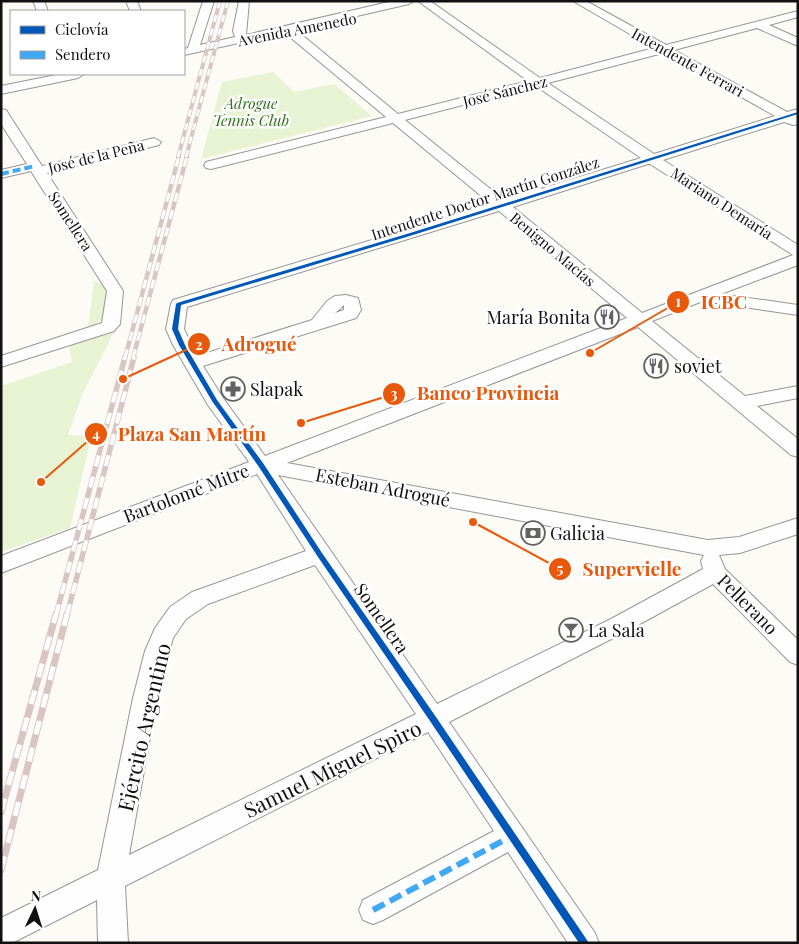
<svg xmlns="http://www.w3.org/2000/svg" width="799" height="944" font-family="'Playfair Display',serif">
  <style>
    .green { fill: #e7f3d3 }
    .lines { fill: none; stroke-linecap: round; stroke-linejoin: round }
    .minor-casing { stroke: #969693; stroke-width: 2 }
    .minor { fill: #fffefe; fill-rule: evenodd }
    .rail-far3-casing { stroke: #dac5c5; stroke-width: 4 }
    .rail-far2-casing { stroke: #dac5c5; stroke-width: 4.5 }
    .rail-far1-casing { stroke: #dac5c5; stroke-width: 5.5 }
    .rail-casing { stroke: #dac5c5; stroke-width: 7 }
    .rail-far3 { stroke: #fff; stroke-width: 2.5; stroke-dasharray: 7; stroke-linecap: butt }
    .rail-far2 { stroke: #fff; stroke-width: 3; stroke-dasharray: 9; stroke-linecap: butt }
    .rail-far1 { stroke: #fff; stroke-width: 4; stroke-dasharray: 11; stroke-linecap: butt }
    .rail { stroke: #fff; stroke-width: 5; stroke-dasharray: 14; stroke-linecap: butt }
    .quiet-far1 { stroke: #3fa9f5; stroke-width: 4; stroke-dasharray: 8 4; stroke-linecap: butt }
    .quiet { stroke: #3fa9f5; stroke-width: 6; stroke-dasharray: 13 6; stroke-linecap: butt }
    .cycleway-casing { stroke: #fff; stroke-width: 3 }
    .cycleway { fill: #0057b8; fill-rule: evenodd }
    .labels { text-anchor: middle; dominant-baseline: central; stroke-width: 5; stroke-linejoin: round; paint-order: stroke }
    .far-street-label { font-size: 15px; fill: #101010; stroke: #fff }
    .far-park-label { font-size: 15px; font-style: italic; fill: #2d6e1a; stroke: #fff }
    .poi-label { font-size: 18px; fill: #101010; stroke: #fff; text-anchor: start }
    .street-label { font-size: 18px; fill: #101010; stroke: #fff }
    .near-street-label { font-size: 21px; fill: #101010; stroke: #fff }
    .leader { fill: none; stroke: #e8590c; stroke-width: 2 }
    .callout-dot { fill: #e8590c; stroke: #fff; stroke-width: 2 }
    .mark-label { font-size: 15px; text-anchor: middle; font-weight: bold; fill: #fff }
    .callout-label { font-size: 19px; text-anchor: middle; font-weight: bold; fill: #e8590c; stroke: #fff; stroke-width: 5; stroke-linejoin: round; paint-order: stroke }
  </style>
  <rect width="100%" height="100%" fill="#fcfbf5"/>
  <!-- green -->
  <g class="green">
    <polygon points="273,72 294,92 334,84 372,116 201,159 222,82"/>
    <polygon points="94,281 106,286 109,295 104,319 88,328"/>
    <polygon points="115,330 82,395 68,435 91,437 70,528 1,552 1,386 72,362 69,345"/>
  </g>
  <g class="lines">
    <!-- minor casing -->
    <g class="minor-casing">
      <g id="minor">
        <polygon points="33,1 44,1 48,11 37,11"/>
        <polygon points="126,1 137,1 141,11 130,11"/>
        <path d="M203 1H214L200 45 235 37 233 31 239 1H249L246 35 393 1H414L409 4 296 30 398 114 528 81 418 1H430L540 78 654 48 573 1H586L666 45 798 11V17L769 25 798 38V46L757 28 674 50 787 112 798 109V124L793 125 784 122 663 160 798 245V265L721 294 798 305V315L703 301 652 321 745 396 798 386V398L757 406 798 439V457L791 455 638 327 287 463 708 540 739 537 798 518V534L740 553 719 555 725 569 798 640V665L790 662 713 584 627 631 449 722 595 933 599 943H568L508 852 383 920 373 924 363 920 359 910 363 900 494 831 428 732 125 886 128 943H98L97 900 12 943H1V918L98 870 133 698 145 651 155 628 170 607 192 592 306 551 257 474 1 573V556L249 462 208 405 173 345 166 329 171 304 173 300 491 204 393 123 211 169 206 168 204 165 206 162 386 117 285 33 184 55V49L188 48ZM663 53 775 116 654 154 548 83ZM536 86 641 158 504 200 405 120ZM648 164H650L793 255 642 313 513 207ZM499 211 627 318 265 456 223 398 203 366 356 318 361 310 358 298 346 295 335 296 327 301 312 320 197 356 184 329 187 307ZM344 305V310L335 313ZM278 475 704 555 701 561 703 569 611 619 437 704ZM315 565 416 714 129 855 157 698 173 638 186 619 208 604Z"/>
        <polygon points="61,74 84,74 78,78 1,94 1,86"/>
        <polygon points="1,109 6,110 42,166 154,138 161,142 159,145 47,173 123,291 120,324 114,331 1,367 1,356 102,323 107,291 31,171 1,178 1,170 27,164 1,124"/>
      </g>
    </g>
    <!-- minor -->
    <use href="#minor" class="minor"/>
    <!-- rail-far3 casing -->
    <g class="rail-far3-casing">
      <g id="rail-far3">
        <polyline points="178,157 220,1"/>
        <polyline points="186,157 228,1"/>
      </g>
    </g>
    <!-- rail-far2 casing -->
    <g class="rail-far2-casing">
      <g id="rail-far2">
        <polyline points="125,358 179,156"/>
        <polyline points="133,358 187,156"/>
      </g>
    </g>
    <!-- rail-far1 casing -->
    <g class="rail-far1-casing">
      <g id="rail-far1">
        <polyline points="56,615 125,357"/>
        <polyline points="67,615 134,357"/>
      </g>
    </g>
    <!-- rail casing -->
    <g class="rail-casing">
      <g id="rail">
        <polyline points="1,812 56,614"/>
        <polyline points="1,870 67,614"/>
      </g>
    </g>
    <!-- rail-far3 -->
    <use href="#rail-far3" class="rail-far3"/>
    <!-- rail-far2 -->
    <use href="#rail-far2" class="rail-far2"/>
    <!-- rail-far1 -->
    <use href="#rail-far1" class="rail-far1"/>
    <!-- rail -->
    <use href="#rail" class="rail"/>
    <!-- quiet-far1 -->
    <polyline class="quiet-far1" points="1,174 35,166"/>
    <!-- quiet -->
    <polyline class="quiet" points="373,910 512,836"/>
    <!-- cycleway casing -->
    <g class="cycleway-casing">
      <polygon id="cycleway" points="798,112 798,114 413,235 181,305 178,329 185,345 217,400 263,463 322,553 436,717 589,943 579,943 430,721 318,557 259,467 212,401 179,345 172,329 176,304 177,303 410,233"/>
    </g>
    <!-- cycleway -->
    <use href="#cycleway" class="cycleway"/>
  </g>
  <!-- icons -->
  <defs>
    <g id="restaurant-ring" transform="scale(1.25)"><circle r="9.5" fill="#fff" stroke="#636260" stroke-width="1.5"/><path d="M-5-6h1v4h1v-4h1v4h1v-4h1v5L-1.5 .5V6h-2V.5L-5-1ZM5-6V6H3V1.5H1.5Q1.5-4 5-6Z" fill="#636260"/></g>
    <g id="pharmacy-ring" transform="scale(1.25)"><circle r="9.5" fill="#fff" stroke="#636260" stroke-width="1.5"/><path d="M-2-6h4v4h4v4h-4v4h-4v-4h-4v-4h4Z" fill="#636260"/></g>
    <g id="bank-ring" transform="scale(1.25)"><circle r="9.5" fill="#fff" stroke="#636260" stroke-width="1.5"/><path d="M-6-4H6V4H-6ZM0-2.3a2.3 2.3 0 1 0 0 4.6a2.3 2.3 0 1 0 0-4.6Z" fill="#636260"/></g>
    <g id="bar-ring" transform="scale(1.25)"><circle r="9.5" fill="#fff" stroke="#636260" stroke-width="1.5"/><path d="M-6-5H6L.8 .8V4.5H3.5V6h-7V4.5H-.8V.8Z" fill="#636260"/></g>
  </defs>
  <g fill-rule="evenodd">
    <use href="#restaurant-ring" x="607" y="317"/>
    <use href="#restaurant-ring" x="656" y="366"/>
    <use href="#pharmacy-ring" x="233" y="389"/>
    <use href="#bank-ring" x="533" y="533"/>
    <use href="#bar-ring" x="571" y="630"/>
  </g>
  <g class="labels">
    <!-- far-street labels -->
    <g class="far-street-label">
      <text transform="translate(297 29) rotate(-11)">Avenida Amenedo</text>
      <text transform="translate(688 62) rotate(29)">Intendente Ferrari</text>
      <text transform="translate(505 91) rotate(-14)">José Sánchez</text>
      <text transform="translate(96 156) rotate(-14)">José de la Peña</text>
      <text transform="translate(485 198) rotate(-18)">Intendente Doctor Martín González</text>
      <text transform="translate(722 203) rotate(33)">Mariano Demaría</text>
      <text transform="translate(71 221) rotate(57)">Somellera</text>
      <text transform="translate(553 249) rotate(40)">Benigno Macías</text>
    </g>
    <!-- far-park labels -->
    <g class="far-park-label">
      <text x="251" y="103">Adrogue<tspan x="251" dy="17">Tennis Club</tspan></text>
    </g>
    <!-- poi labels -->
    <g class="poi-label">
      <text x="590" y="317" text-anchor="end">María Bonita</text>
      <text x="674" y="366">soviet</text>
      <text x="250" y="389">Slapak</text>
      <text x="550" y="533">Galicia</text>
      <text x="588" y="630">La Sala</text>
    </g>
    <!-- street labels -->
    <g class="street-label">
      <text transform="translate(383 487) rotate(11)">Esteban Adrogué</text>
      <text transform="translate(186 493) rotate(-21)">Bartolomé Mitre</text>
      <text transform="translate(748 604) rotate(45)">Pellerano</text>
      <text transform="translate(382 618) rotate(55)">Somellera</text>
    </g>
    <!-- near-street labels -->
    <g class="near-street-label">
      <text transform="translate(143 727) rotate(-77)">Ejército Argentino</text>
      <text transform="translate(332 768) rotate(-26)">Samuel Miguel Spiro</text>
    </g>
  </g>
  <!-- callouts -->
  <path class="leader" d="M590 353L678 302M123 379L199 344M301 423L394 394M41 482L96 434M473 522L560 569"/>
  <g class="callout-dot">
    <circle cx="590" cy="353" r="5"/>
    <circle cx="123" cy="379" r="5"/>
    <circle cx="301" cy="423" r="5"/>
    <circle cx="41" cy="482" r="5"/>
    <circle cx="473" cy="522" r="5"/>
    <circle cx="678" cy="302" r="12"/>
    <circle cx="199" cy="344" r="12"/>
    <circle cx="394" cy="394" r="12"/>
    <circle cx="96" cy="434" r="12"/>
    <circle cx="560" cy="569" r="12"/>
  </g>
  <g class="mark-label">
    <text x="678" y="307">1</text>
    <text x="199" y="350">2</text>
    <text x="394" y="399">3</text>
    <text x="96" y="439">4</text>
    <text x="560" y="574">5</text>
  </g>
  <g class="callout-label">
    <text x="724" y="309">ICBC</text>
    <text x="259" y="351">Adrogué</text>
    <text x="488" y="400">Banco Provincia</text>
    <text x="192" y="441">Plaza San Martín</text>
    <text x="632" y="576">Supervielle</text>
  </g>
  <!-- border -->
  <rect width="799" height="944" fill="none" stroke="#101010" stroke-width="5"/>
  <!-- legend -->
  <rect x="10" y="10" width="175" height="65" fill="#ffffff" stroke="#9f9f9f"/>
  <rect x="20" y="26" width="25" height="8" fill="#0057b8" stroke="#9f9f9f"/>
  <text x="55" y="35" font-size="15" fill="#101010">Ciclovía</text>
  <rect x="20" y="51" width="25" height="8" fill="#3fa9f5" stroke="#9f9f9f"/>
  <text x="55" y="60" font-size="15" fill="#101010">Sendero</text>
  <!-- north arrow -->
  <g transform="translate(35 909) rotate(4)" stroke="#ffffff" stroke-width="4" paint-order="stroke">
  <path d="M0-4L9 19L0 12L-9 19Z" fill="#101010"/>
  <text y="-8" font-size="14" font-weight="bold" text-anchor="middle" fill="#101010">N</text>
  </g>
</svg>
